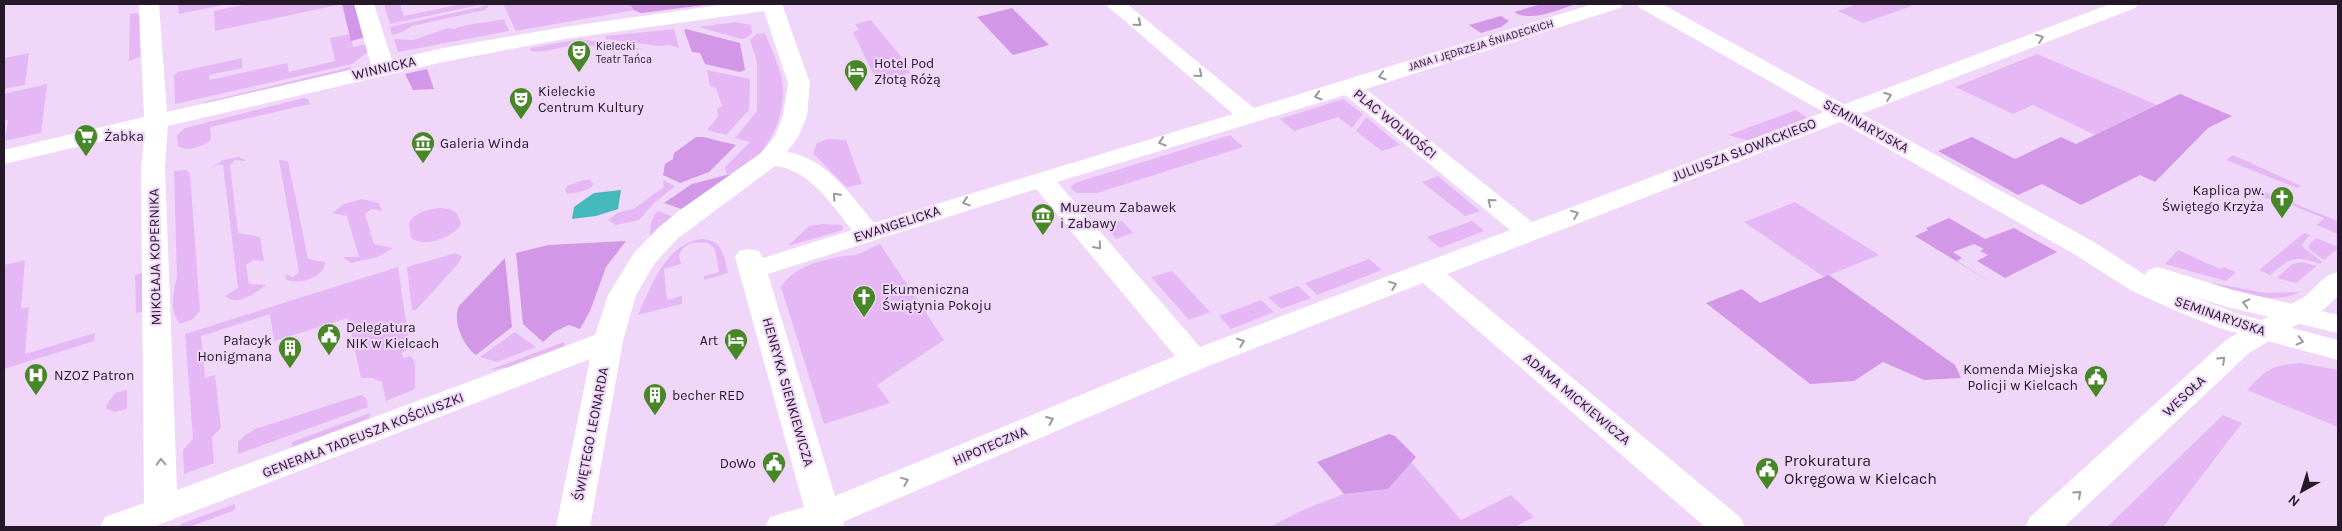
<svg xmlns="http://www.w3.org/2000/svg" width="2342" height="531" font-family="Karla,sans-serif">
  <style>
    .green { fill: #e5b8f5 }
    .forest { fill: #d397e8 }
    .water { fill: #43b9bb }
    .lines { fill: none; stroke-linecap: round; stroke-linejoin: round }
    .street { fill: #fff; fill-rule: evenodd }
    .secondary { fill: #fff; fill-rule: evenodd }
    .oneway { stroke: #9d989f }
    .labels { text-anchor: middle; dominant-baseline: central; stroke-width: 4; stroke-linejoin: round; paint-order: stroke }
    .far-street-label { font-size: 11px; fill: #251929; stroke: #f0d6f9 }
    .far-poi-label { font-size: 11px; fill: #251929; stroke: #f0d6f9; text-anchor: start }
    .poi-label { font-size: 14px; fill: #251929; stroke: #f0d6f9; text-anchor: start }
    .street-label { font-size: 14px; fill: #251929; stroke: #f0d6f9 }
    .near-poi-label { font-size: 16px; fill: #251929; stroke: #f0d6f9; text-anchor: start }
  </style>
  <rect width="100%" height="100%" fill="#f0d6f9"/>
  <!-- green -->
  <g class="green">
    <polygon points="178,4 228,4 179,14"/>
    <polygon points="248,4 342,4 215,31 214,11"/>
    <polygon points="384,4 400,4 404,16 462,4 479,5 390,24"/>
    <polygon points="503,4 712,4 641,13 634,10 516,31"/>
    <polygon points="1852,4 1908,4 1912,6 1863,23 1838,11 1854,5"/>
    <polygon points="489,5 485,10 412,26 402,32 392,35 390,27"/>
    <polygon points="137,13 139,15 140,57 129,61 130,14"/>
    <path d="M504 19 509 31 398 52 394 39 413 40 448 28 455 29C463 24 492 22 504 19Z"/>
    <polygon points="871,20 907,64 904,65 910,73 877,82 853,32 859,30 855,24"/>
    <polygon points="736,22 751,25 752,33 746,38 741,39 699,27"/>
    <polygon points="674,29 679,48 670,45 659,46 606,39 606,36"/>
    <path d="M765 33C771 49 782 70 783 87 785 122 763 166 727 174L725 167 750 142 735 138 757 111V62L750 40 757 34Z"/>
    <polygon points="350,34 353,47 367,44 369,51 352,64 175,104 174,75 178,72 242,58 242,68 209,75 210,80 287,63 289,72 335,61 330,38"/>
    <path d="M580 39 643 49C621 53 602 45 580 45 563 45 547 54 530 51L531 48Z"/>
    <polygon points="29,53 25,85 4,89 4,58"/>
    <polygon points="2037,54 2157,105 2095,135 2033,105 2013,114 1955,87"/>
    <polygon points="351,67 351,70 201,105 205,102"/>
    <polygon points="707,70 750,79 749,110 726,135 707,130 718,117 717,109 722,106 716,88 710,86"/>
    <polygon points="47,84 41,133 5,141 8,120 4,121 4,94"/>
    <path d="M304 98 308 99 310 104 210 127 211 140C202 147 187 152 178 146L177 135 185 128Z"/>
    <polygon points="1343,99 1363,114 1352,128 1338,117 1294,131 1280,119"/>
    <polygon points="1796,110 1808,118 1750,141 1728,135"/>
    <polygon points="1366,117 1400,145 1382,151 1356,131"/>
    <polygon points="1230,135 1243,147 1097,193 1077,193 1071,189 1071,187 1075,183"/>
    <polygon points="828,139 846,140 862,184 846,187 813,153 817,143"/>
    <polygon points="2233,155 2301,186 2297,188 2226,160"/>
    <path d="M239 157 247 161 235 160 230 165 238 233 260 237 264 261 253 260 246 265 249 284 266 285C256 293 236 307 225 296L238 288 223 165 218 164 207 170 223 160Z"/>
    <path d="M279 160 288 161 308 259 325 262C325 278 297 286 286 279L285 274 293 277 299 272Z"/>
    <path d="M186 170 190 174 200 311 193 319 180 324C169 310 173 293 177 277L174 171Z"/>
    <polygon points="1438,176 1480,211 1465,216 1422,182"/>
    <path d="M583 180H590L594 184C588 191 576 193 567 194L565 190 567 186Z"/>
    <polygon points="663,180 675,186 654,203 639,220 616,225 608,220 617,213 635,208 664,187"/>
    <polygon points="2253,187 2338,221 2338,234 2317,225 2324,218 2272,197 2268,199 2248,191"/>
    <polygon points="362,199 379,203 382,211 371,209 365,214 374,244 393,248 378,257 351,263 343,257 359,257 347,216 332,213 344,204"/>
    <polygon points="1795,202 1879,255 1824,277 1744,222"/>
    <path d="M440 208C454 209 458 211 461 225 451 238 425 248 411 238L409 223C415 212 428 209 440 208Z"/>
    <polygon points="657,211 675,217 650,238 651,222"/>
    <polygon points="1122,221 1133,233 1116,239 1105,226"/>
    <polygon points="1472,221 1484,231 1440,248 1427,237"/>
    <polygon points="822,224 842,225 843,230 788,246 809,226"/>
    <path d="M2304 233 2310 235 2302 244 2303 247 2322 262 2320 264C2295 255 2290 258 2270 275L2259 270Z"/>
    <polygon points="2316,238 2338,247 2338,248 2324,260 2309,249 2309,245"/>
    <path d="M702 239C723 240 724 256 728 273L704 280V276L719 272 715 249 708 243C696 241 684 243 679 255L681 264 664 269 667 300 682 296V304L638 315C651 286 666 243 702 239Z"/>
    <path d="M880 244 944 340 877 385 890 403 824 424 781 287C793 267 821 260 843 256 847 255 851 256 855 255 864 253 871 247 880 244Z"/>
    <polygon points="2178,250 2220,269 2223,267 2236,272 2226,281 2165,264"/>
    <polygon points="456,253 462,257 458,264 416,310 412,310 407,267"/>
    <polygon points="1369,259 1382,270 1317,295 1305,283"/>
    <polygon points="25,260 21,309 29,307 25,354 95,333 94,341 4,369 4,265"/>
    <polygon points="2302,262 2317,266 2296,283 2277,278 2292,264"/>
    <polygon points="398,267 410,349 402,352 403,358 411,356 415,363 415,389 386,401 382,382 372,378 361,378 348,318 274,341 270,314 201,336 205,378 215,375 221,428 212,437 214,463 184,474 183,450 193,439 185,334"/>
    <polygon points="1172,271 1210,312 1189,320 1151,277"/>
    <polygon points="143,273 144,311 136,313 135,275"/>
    <path d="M2212 283 2266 293 2300 292C2272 306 2239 292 2211 286Z"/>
    <polygon points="1298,286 1311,298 1281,309 1268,297"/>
    <polygon points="1261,300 1274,312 1231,329 1219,316"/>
    <polygon points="515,332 536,347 497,362 480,357"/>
    <polygon points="564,342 565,347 511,367 489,370"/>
    <path d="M2301 363 2338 370V427L2247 390C2267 369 2272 365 2301 363Z"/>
    <polygon points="127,390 127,409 115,412 107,409 106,406 115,393"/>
    <polygon points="361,395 366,398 368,407 238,454 238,442 245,435 255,429"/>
    <polygon points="370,413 369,419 292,447 292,442"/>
    <polygon points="2223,415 2242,423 2163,527 2107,527"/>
    <polygon points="1411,462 1461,520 1511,495 1534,517 1515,527 1270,527 1305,509 1344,494 1388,489"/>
    <polygon points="235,504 235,510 189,527 181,527 181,524"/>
  </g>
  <!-- forest -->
  <g class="forest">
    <polygon points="342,4 357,4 366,37 351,41"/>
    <polygon points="630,4 712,4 641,13 634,10"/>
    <path d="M1541 4H1577C1558 9 1532 23 1514 12Z"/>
    <polygon points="1012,8 1049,45 1013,55 977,17"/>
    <polygon points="1501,16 1509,21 1501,27 1481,33 1469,25"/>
    <polygon points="686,29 740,43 745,70 740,72 705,64 700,53 692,52 684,30"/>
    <polygon points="427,69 434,89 413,90 405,74"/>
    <polygon points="2180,94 2232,116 2208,128 2155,182 2140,175 2081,205 2042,184 2018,195 1938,151 1972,137 2015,159 2061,137 2076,144"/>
    <polygon points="696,137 703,137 736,145 709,172 680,183 663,175 665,164 673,159 674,153"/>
    <polygon points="734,173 684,210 664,203 692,184"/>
    <polygon points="1949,218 1985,239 2014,228 2057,252 2005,278 1977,261 1988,255 1980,251 1984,249 1974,244 1953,252 1962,258 1957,261 1992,283 1915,236 1928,230 1926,228"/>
    <polygon points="626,241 606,267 590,311 580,329 569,325 554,332 543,342 523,324 516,253 548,245"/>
    <path d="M505 258 512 327 476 355C463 346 452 320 459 306Z"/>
    <polygon points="1829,275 1955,365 1961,378 1924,380 1883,362 1854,381 1810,384 1706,303 1742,289 1760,303"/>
    <polygon points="1389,434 1395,436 1416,457 1388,489 1344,494 1317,462"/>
  </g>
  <!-- water -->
  <polygon class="water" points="621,190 618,209 596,216 572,219 574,207 594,193"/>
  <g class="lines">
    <!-- street -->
    <g class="street">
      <path d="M139 4H159L167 112 371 65 354 4H374L392 60 443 48 564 27 727 4H782L810 83 807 116 798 137 787 152C826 158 850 194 874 223L1233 114 1105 4H1127L1254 108 1593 4H1623L1620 8 1366 89 1532 222 2110 4H2138L2135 8 1447 274 1740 517 1745 527H1705L1423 283 1206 367 843 522 844 527H765L770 517 804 507 735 257 739 251 749 249 759 251 763 258 852 230C832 205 809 169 775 166L677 239 655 263 636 295 623 341 590 527H556L590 359 153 527H100L105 517 144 503 141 166 145 131 4 164V150L144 117ZM764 11 788 83 783 116 775 136 761 153 680 210 659 227 634 253 608 295 595 335 177 490 165 166 168 126 443 62 564 39ZM1345 95 1510 230 1200 347 1057 182ZM1036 189 1175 356 835 496 768 274Z"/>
      <polygon points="2338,272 2338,296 2324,309 2249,353 2064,527 2025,527 2030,517 2227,339 2304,297 2328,275"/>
    </g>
    <!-- secondary -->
    <polygon class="secondary" points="1637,4 1662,4 2094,242 2145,275 2148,270 2158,267 2233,290 2338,315 2338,333 2227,307 2191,296 2238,314 2338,340 2338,360 2219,328 2181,313 2132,291 2074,254 1640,8"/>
  </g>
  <!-- one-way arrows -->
  <defs><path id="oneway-chevron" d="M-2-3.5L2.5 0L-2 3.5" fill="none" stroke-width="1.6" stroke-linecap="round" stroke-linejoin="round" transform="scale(1.25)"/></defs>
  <g class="oneway">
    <use href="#oneway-chevron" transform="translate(1138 23) rotate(40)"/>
    <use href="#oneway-chevron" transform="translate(2040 38) rotate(-21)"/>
    <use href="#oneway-chevron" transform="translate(1199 74) rotate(40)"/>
    <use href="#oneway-chevron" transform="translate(1382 76) rotate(163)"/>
    <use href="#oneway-chevron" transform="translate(1318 96) rotate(163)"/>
    <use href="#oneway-chevron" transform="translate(1888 96) rotate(-20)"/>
    <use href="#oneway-chevron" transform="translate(1162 142) rotate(163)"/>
    <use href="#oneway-chevron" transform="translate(836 196) rotate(-133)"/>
    <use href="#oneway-chevron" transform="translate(966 202) rotate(162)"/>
    <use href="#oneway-chevron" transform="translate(1491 202) rotate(-141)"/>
    <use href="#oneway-chevron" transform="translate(1575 214) rotate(-21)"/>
    <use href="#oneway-chevron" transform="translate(1098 246) rotate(49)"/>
    <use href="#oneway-chevron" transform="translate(1393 285) rotate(-21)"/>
    <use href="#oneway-chevron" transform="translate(2246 303) rotate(-166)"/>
    <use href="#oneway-chevron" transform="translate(2300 341) rotate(14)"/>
    <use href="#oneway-chevron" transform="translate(1241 342) rotate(-21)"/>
    <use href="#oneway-chevron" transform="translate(2222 360) rotate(-43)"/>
    <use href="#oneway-chevron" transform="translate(1050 420) rotate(-23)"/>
    <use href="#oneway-chevron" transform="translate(161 462) rotate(-92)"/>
    <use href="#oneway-chevron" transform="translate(905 481) rotate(-22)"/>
    <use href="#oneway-chevron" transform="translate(2078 494) rotate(-42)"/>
  </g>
  <!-- icons -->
  <defs>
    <g id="theatre-pin" transform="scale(1.25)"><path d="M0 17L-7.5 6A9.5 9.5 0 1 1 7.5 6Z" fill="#478727" stroke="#f0d6f9"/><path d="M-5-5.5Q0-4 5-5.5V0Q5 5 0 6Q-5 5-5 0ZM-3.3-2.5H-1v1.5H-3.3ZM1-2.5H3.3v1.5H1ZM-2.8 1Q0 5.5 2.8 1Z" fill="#fff"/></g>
    <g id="hotel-pin" transform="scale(1.25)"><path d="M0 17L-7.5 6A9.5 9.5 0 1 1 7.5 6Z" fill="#478727" stroke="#f0d6f9"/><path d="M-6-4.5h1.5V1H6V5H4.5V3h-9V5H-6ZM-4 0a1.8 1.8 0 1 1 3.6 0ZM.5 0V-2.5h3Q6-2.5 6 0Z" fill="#fff"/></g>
    <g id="supermarket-pin" transform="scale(1.25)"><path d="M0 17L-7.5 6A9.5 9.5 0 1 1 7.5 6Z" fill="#478727" stroke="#f0d6f9"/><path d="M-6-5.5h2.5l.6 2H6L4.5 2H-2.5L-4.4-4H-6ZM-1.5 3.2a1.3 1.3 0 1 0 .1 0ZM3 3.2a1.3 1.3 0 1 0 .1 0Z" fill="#fff"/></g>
    <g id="museum-pin" transform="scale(1.25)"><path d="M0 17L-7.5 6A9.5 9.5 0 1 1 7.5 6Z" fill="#478727" stroke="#f0d6f9"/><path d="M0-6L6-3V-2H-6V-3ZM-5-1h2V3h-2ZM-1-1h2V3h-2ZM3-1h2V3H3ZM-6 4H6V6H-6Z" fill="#fff"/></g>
    <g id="church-pin" transform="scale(1.25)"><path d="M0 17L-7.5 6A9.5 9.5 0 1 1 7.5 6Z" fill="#478727" stroke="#f0d6f9"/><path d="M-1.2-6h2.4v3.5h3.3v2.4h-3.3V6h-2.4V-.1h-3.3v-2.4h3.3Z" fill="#fff"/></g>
    <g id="civic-pin" transform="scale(1.25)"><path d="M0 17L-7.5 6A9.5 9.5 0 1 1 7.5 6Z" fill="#478727" stroke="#f0d6f9"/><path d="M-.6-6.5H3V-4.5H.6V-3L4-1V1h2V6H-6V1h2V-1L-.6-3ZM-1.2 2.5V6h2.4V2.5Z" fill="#fff"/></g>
    <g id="building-pin" transform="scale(1.25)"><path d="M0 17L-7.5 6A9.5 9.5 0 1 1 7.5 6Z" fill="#478727" stroke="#f0d6f9"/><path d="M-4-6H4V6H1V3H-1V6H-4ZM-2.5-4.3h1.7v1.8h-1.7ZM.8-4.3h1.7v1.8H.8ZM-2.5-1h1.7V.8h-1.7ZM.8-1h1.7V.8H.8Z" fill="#fff"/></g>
    <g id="hospital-pin" transform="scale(1.25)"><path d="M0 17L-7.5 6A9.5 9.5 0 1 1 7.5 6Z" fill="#478727" stroke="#f0d6f9"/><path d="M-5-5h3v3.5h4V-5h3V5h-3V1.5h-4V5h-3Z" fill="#fff"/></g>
  </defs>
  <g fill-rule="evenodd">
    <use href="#theatre-pin" x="579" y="52"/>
    <use href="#hotel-pin" x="856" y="71"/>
    <use href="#theatre-pin" x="521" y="99"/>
    <use href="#supermarket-pin" x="86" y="136"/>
    <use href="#museum-pin" x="423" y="143"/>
    <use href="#church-pin" x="2282" y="198"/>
    <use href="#museum-pin" x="1043" y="215"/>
    <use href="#church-pin" x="864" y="297"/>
    <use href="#civic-pin" x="329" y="335"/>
    <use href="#hotel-pin" x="736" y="340"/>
    <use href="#building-pin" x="290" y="348"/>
    <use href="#hospital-pin" x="36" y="375"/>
    <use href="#civic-pin" x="2096" y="377"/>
    <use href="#building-pin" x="655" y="395"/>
    <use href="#civic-pin" x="774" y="463"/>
    <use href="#civic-pin" x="1767" y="469"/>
  </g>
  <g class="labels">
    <!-- far-street labels -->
    <g class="far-street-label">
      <text transform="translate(1481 45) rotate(-17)">JANA I JĘDRZEJA ŚNIADECKICH</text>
    </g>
    <!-- far-poi labels -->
    <g class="far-poi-label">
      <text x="596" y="46">Kielecki<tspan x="596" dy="13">Teatr Tańca</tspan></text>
    </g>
    <!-- poi labels -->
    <g class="poi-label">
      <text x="874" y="63">Hotel Pod<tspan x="874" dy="16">Złotą Różą</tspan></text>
      <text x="538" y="91">Kieleckie<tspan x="538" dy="16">Centrum Kultury</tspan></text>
      <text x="104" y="136">Żabka</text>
      <text x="440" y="143">Galeria Winda</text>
      <text x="2264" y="190" text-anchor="end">Kaplica pw.<tspan x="2264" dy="16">Świętego Krzyża</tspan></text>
      <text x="1060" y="207">Muzeum Zabawek<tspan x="1060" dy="16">i Zabawy</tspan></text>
      <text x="882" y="289">Ekumeniczna<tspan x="882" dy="16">Świątynia Pokoju</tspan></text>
      <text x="346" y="327">Delegatura<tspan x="346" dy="16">NIK w Kielcach</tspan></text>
      <text x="272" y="340" text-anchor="end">Pałacyk<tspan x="272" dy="16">Honigmana</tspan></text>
      <text x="718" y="340" text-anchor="end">Art</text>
      <text x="2078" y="369" text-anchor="end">Komenda Miejska<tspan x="2078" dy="16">Policji w Kielcach</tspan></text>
      <text x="54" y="375">NZOZ Patron</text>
      <text x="672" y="395">becher RED</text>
      <text x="756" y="463" text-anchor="end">DoWo</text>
    </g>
    <!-- street labels -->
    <g class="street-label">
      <text transform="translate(384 68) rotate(-13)">WINNICKA</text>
      <text transform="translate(1395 124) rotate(39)">PLAC WOLNOŚCI</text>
      <text transform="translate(1866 126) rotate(29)">SEMINARYJSKA</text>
      <text transform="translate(1744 150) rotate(-21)">JULIUSZA SŁOWACKIEGO</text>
      <text transform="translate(897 224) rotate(-18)">EWANGELICKA</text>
      <text transform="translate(155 257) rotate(-91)">MIKOŁAJA KOPERNIKA</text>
      <text transform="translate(2220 316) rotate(19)">SEMINARYJSKA</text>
      <text transform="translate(788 392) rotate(74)">HENRYKA SIENKIEWICZA</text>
      <text transform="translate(2184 396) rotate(-43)">WESOŁA</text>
      <text transform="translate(1577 399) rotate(40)">ADAMA MICKIEWICZA</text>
      <text transform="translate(591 434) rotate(-79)">ŚWIĘTEGO LEONARDA</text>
      <text transform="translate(363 435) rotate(-21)">GENERAŁA TADEUSZA KOŚCIUSZKI</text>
      <text transform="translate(990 446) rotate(-23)">HIPOTECZNA</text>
    </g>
    <!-- near-poi labels -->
    <g class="near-poi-label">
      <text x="1784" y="460">Prokuratura<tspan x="1784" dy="18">Okręgowa w Kielcach</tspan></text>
    </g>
  </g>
  <!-- border -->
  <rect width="2342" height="531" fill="none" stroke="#251929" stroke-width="10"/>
  <!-- north arrow -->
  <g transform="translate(2302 491) rotate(219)" stroke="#f0d6f9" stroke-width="4" paint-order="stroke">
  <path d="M0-4L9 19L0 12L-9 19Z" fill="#251929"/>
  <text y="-8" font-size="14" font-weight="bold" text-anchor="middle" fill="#251929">N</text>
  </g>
</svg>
